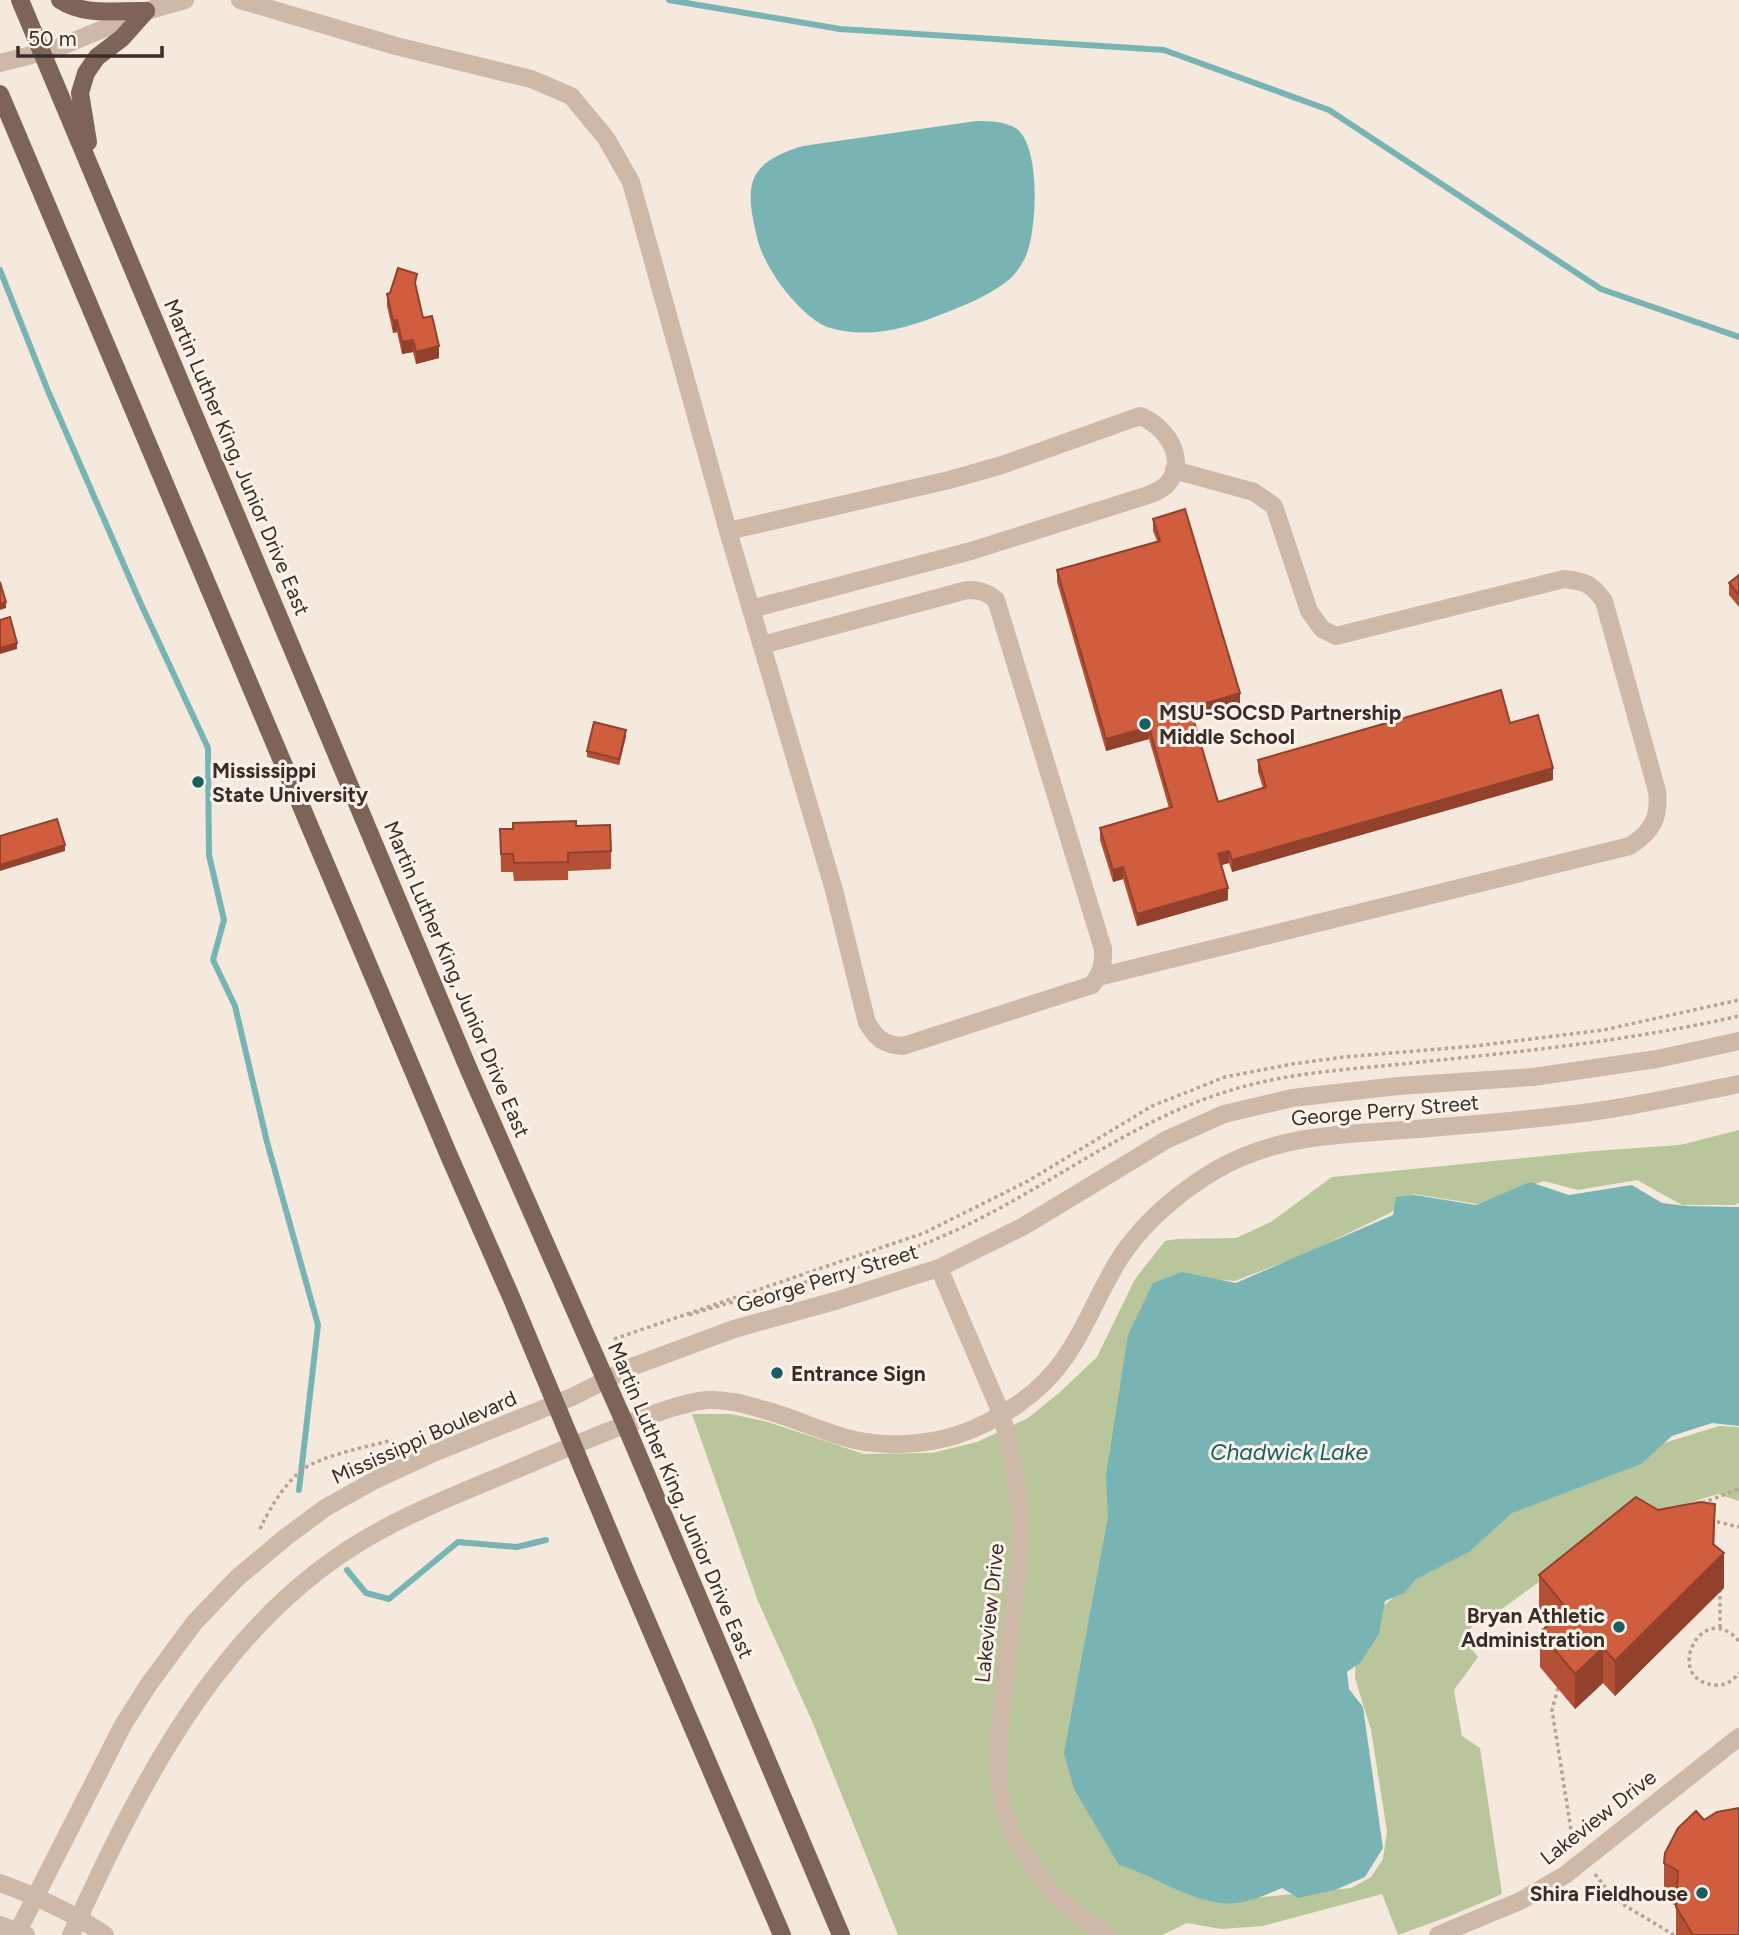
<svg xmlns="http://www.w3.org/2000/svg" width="1739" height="1935" font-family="Figtree,sans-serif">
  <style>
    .green { fill: #b9c59b }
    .water { fill: #79b4b5 }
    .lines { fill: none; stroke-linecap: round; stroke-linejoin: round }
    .stream { stroke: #79b4b5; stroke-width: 6 }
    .path { stroke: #baa292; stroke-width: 3.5; stroke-dasharray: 3.5 3.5; stroke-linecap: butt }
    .minor { stroke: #ceb8a8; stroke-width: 18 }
    .major { stroke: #7e6358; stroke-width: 18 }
    .wall { fill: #b45036 }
    .shaded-wall { fill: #92412c }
    .building { fill: #d15d3f; stroke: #92412c; stroke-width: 2 }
    .poi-dot { fill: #1a5e60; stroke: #fbf3ea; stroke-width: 2.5 }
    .labels { text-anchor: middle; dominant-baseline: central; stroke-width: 6; stroke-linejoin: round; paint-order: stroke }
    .street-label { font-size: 21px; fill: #3a2d29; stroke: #fbf3ea }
    .poi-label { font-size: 21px; font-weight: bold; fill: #3a2d29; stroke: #fbf3ea; text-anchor: start }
    .water-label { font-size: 23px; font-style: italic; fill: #1a5e60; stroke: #fbf3ea }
  </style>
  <rect width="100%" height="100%" fill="#f5e9dd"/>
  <!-- green -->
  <polygon class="green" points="1739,1130 1739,1203 1735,1205 1682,1205 1637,1180 1578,1190 1544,1181 1477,1204 1414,1194 1390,1213 1303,1255 1235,1281 1211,1279 1223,1901 1351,1888 1371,1877 1383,1859 1387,1831 1371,1730 1355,1678 1356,1649 1367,1622 1388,1602 1458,1544 1561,1484 1667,1442 1719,1426 1739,1427 1739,1501 1718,1494 1660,1512 1656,1508 1621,1523 1503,1608 1474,1622 1465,1641 1478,1657 1454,1690 1462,1736 1480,1748 1502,1894 1450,1916 1398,1935 1382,1894 1263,1926 1221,1929 1187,1923 1162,1935 898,1935 812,1721 758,1601 692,1414 731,1414 768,1422 864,1454 932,1453 977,1442 1028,1418 1059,1393 1097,1357 1135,1279 1165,1241 1177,1239 1236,1238 1271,1222 1332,1177 1594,1151 1680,1145"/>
  <!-- water -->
  <g class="water">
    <path d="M976 121C990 121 1005 121 1017 129 1041 148 1037 230 1026 256 1023 263 1016 273 1011 278 992 294 968 304 945 313 908 328 868 340 827 327 812 321 797 305 787 293 775 278 761 256 757 237 744 184 747 163 803 146Z"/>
    <path d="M1530 1182 1569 1195 1632 1185 1662 1203 1687 1206 1739 1207V1426L1712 1423 1672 1436 1641 1464 1512 1513 1469 1552 1416 1579 1404 1593 1385 1601 1379 1634 1361 1662 1347 1672 1349 1689 1363 1707 1383 1848 1365 1877 1335 1890 1298 1898 1282 1888C1263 1896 1241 1906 1220 1903 1184 1898 1153 1875 1119 1865L1074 1789 1064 1753 1108 1517 1106 1475 1128 1335 1153 1283 1182 1272 1236 1283 1393 1215 1396 1197 1415 1195 1476 1205Z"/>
  </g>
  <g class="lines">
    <!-- stream -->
    <g class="stream">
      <polyline points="669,0 840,29 1164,50 1329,110 1601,289 1739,337"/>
      <polyline points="0,270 48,391 141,604 208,748 209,855 224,920 213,960 235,1006 267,1142 318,1325 299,1490"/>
      <polyline points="347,1570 366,1593 389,1599 458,1542 517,1547 546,1540"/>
    </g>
    <!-- path -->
    <g class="path">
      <path d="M689 1315C774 1288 862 1272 943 1236 1041 1194 1132 1118 1235 1089 1295 1071 1359 1069 1421 1062 1528 1051 1634 1040 1739 1016"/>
      <polyline points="614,1339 924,1233 1028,1181 1152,1106 1225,1077 1292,1064 1344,1057 1475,1046 1603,1030 1739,1000"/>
      <polyline points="1702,1503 1739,1489"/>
      <polyline points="1710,1520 1739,1527"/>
      <path d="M260 1529C271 1506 290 1473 314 1463 338 1452 367 1447 392 1440"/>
      <polyline points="1720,1589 1720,1629"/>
      <path d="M1739 1641C1701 1597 1662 1681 1715 1685 1725 1686 1733 1681 1739 1673"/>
      <polyline points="1558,1688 1552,1710 1572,1836 1576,1843"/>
      <polyline points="1595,1874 1614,1899 1674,1935"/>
    </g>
    <!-- minor -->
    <g class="minor">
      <path d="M240 0 396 46 531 79 571 96 606 138 631 182 728 531 834 890 867 1023C877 1039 884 1045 903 1046L1092 985C1101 973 1104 964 1103 949L996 600C987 592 980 590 967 590L762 645"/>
      <polyline points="0,63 55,49 146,11 185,0"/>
      <path d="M728 531 949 480 1002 465 1140 416C1164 425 1188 457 1169 482 1163 490 1153 493 1145 496L971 551 751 609"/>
      <path d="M1098 977 1630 846C1653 831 1660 817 1657 791L1604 601C1591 583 1586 582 1564 579L1336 636 1322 629 1309 611 1274 506 1254 492 1174 470"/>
      <polyline points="939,1268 1001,1413 1013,1459 1020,1507 1020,1554 998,1744 999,1781 1005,1811 1015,1840 1055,1896 1085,1920 1109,1935"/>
      <path d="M0 1883C38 1897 72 1912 105 1935"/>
      <polyline points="0,1925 26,1935"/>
      <polyline points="18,1931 123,1725 149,1684 194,1623 237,1578 286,1537 325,1508 375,1480 429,1455 572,1397 634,1366 734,1329 835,1301 939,1268 1024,1226 1166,1140 1224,1114 1292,1098 1398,1086 1533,1077 1657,1059 1739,1041"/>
      <path d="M71 1935C138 1788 215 1632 357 1544 412 1510 474 1488 534 1462 572 1446 609 1430 648 1416 667 1409 687 1402 707 1400 728 1399 747 1405 768 1411 797 1419 825 1433 855 1440 887 1447 925 1445 957 1435 997 1422 1040 1394 1064 1359 1088 1326 1101 1285 1124 1252 1148 1218 1181 1191 1216 1170 1274 1136 1338 1134 1404 1130 1455 1126 1506 1122 1557 1116 1618 1110 1679 1096 1739 1084"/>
      <polyline points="1438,1935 1520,1901 1565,1875 1739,1737"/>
    </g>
    <!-- major -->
    <g class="major">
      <polyline points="20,0 469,1070 625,1424 841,1935"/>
      <path d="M60 0C86 17 117 10 146 11"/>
      <polyline points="0,94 450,1158 512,1299 625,1570 782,1935"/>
      <polyline points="88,142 80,93 86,73 97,57 122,38 146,11"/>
    </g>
  </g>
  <!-- wall -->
  <g class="wall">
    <polygon points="417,286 416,290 423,318 439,358 416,364 413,352 402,354 397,332 393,333 387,306 387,294"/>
    <polygon points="1153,519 1240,705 1193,719 1218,802 1263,788 1258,772 1258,760 1510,723 1553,780 1232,872 1229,863 1222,865 1228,900 1137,926 1123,879 1113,882 1100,840 1100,828 1169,808 1149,739 1106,751 1057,582 1057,570 1157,541 1153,531"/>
    <polygon points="1739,575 1739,607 1729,595 1729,583"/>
    <polygon points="626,736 619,765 587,757 587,751"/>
    <polygon points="576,826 611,851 611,869 568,871 568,880 514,881 513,872 501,872 500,829"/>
    <polygon points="1715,1545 1724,1588 1615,1696 1603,1683 1575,1709 1540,1667 1540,1632 1550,1623 1539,1610 1539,1575"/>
    <polygon points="1665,1853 1739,1935 1676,1935 1676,1906 1664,1899 1664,1863"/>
  </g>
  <!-- shaded-wall -->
  <g class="shaded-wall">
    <polygon points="397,320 397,332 393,333 393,321"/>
    <polygon points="413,340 413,352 402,354 402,342"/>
    <polygon points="439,346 439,358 416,364 416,352"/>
    <polygon points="6,602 6,608 0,610 0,604"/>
    <polygon points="17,643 17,649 0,654 0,648"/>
    <polygon points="1240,693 1240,705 1190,720 1190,708"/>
    <polygon points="1149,727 1149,739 1106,751 1106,739"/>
    <polygon points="626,730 626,736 619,765 619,759"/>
    <polygon points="1553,768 1553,780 1232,872 1232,860"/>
    <polygon points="65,845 65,851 0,871 0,865"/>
    <polygon points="1229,851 1229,863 1218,866 1218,854"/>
    <polygon points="1123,867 1123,879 1113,882 1113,870"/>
    <polygon points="1228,888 1228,900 1137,926 1137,914"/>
    <polygon points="1715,1504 1714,1564 1724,1553 1724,1588 1615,1696 1615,1661 1713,1544"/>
    <polygon points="1603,1648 1603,1683 1575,1709 1575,1674"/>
  </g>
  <!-- building -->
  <g class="building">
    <polygon points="398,268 417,274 415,283 423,318 432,316 439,346 416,352 413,340 402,342 397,320 393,321 387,294 390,293"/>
    <polygon points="1185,509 1240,693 1190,708 1218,802 1266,787 1258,760 1501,690 1510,723 1538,715 1553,768 1232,860 1229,851 1218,854 1228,888 1137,914 1123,867 1113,870 1100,828 1172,807 1149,727 1106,739 1057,570 1160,541 1153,519"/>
    <polygon points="1739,575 1739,595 1729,583"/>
    <polygon points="0,582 6,602 0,604"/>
    <polygon points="10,617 17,643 0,648 0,620"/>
    <polygon points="594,722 626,730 619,759 587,751"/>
    <polygon points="57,819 65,845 0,865 0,836"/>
    <polygon points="576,821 576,826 610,825 611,851 568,853 568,862 514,863 513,854 501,854 500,829 513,829 513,823"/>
    <polygon points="1636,1497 1658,1510 1700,1502 1715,1504 1713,1544 1724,1553 1615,1661 1603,1648 1575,1674 1540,1632 1567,1609 1539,1575"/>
    <polygon points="1739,1808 1739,1935 1693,1935 1676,1907 1678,1871 1664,1863 1665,1853 1678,1828 1696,1811 1704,1820 1717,1812"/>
  </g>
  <!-- markers -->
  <g class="poi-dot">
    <circle cx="1145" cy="724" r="7"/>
    <circle cx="198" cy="782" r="7"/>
    <circle cx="777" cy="1373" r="7"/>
    <circle cx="1619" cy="1627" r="7"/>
    <circle cx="1702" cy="1893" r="7"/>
  </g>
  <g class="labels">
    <!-- street labels -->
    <g class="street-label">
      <text transform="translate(237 457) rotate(67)">Martin Luther King, Junior Drive East</text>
      <text transform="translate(457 979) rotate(67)">Martin Luther King, Junior Drive East</text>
      <text transform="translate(1385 1110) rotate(-5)">George Perry Street</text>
      <text transform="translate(827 1278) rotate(-17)">George Perry Street</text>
      <text transform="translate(424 1437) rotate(-24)">Mississippi Boulevard</text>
      <text transform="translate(681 1500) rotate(67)">Martin Luther King, Junior Drive East</text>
      <text transform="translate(989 1613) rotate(-84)">Lakeview Drive</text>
      <text transform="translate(1598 1817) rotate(-38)">Lakeview Drive</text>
    </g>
    <!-- poi labels -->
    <g class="poi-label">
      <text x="1159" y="712">MSU-SOCSD Partnership<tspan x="1159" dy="24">Middle School</tspan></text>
      <text x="212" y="770">Mississippi<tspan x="212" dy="24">State University</tspan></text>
      <text x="791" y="1373">Entrance Sign</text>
      <text x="1605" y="1615" text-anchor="end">Bryan Athletic<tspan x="1605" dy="24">Administration</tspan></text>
      <text x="1688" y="1893" text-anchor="end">Shira Fieldhouse</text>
    </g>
    <!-- water labels -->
    <g class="water-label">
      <text x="1289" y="1452">Chadwick Lake</text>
    </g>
  </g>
  <!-- scale -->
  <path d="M18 46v10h144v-10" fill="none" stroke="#3a2d29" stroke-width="3.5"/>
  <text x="28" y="46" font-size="21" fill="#3a2d29" stroke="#fbf3ea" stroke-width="5" paint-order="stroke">50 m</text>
</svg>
